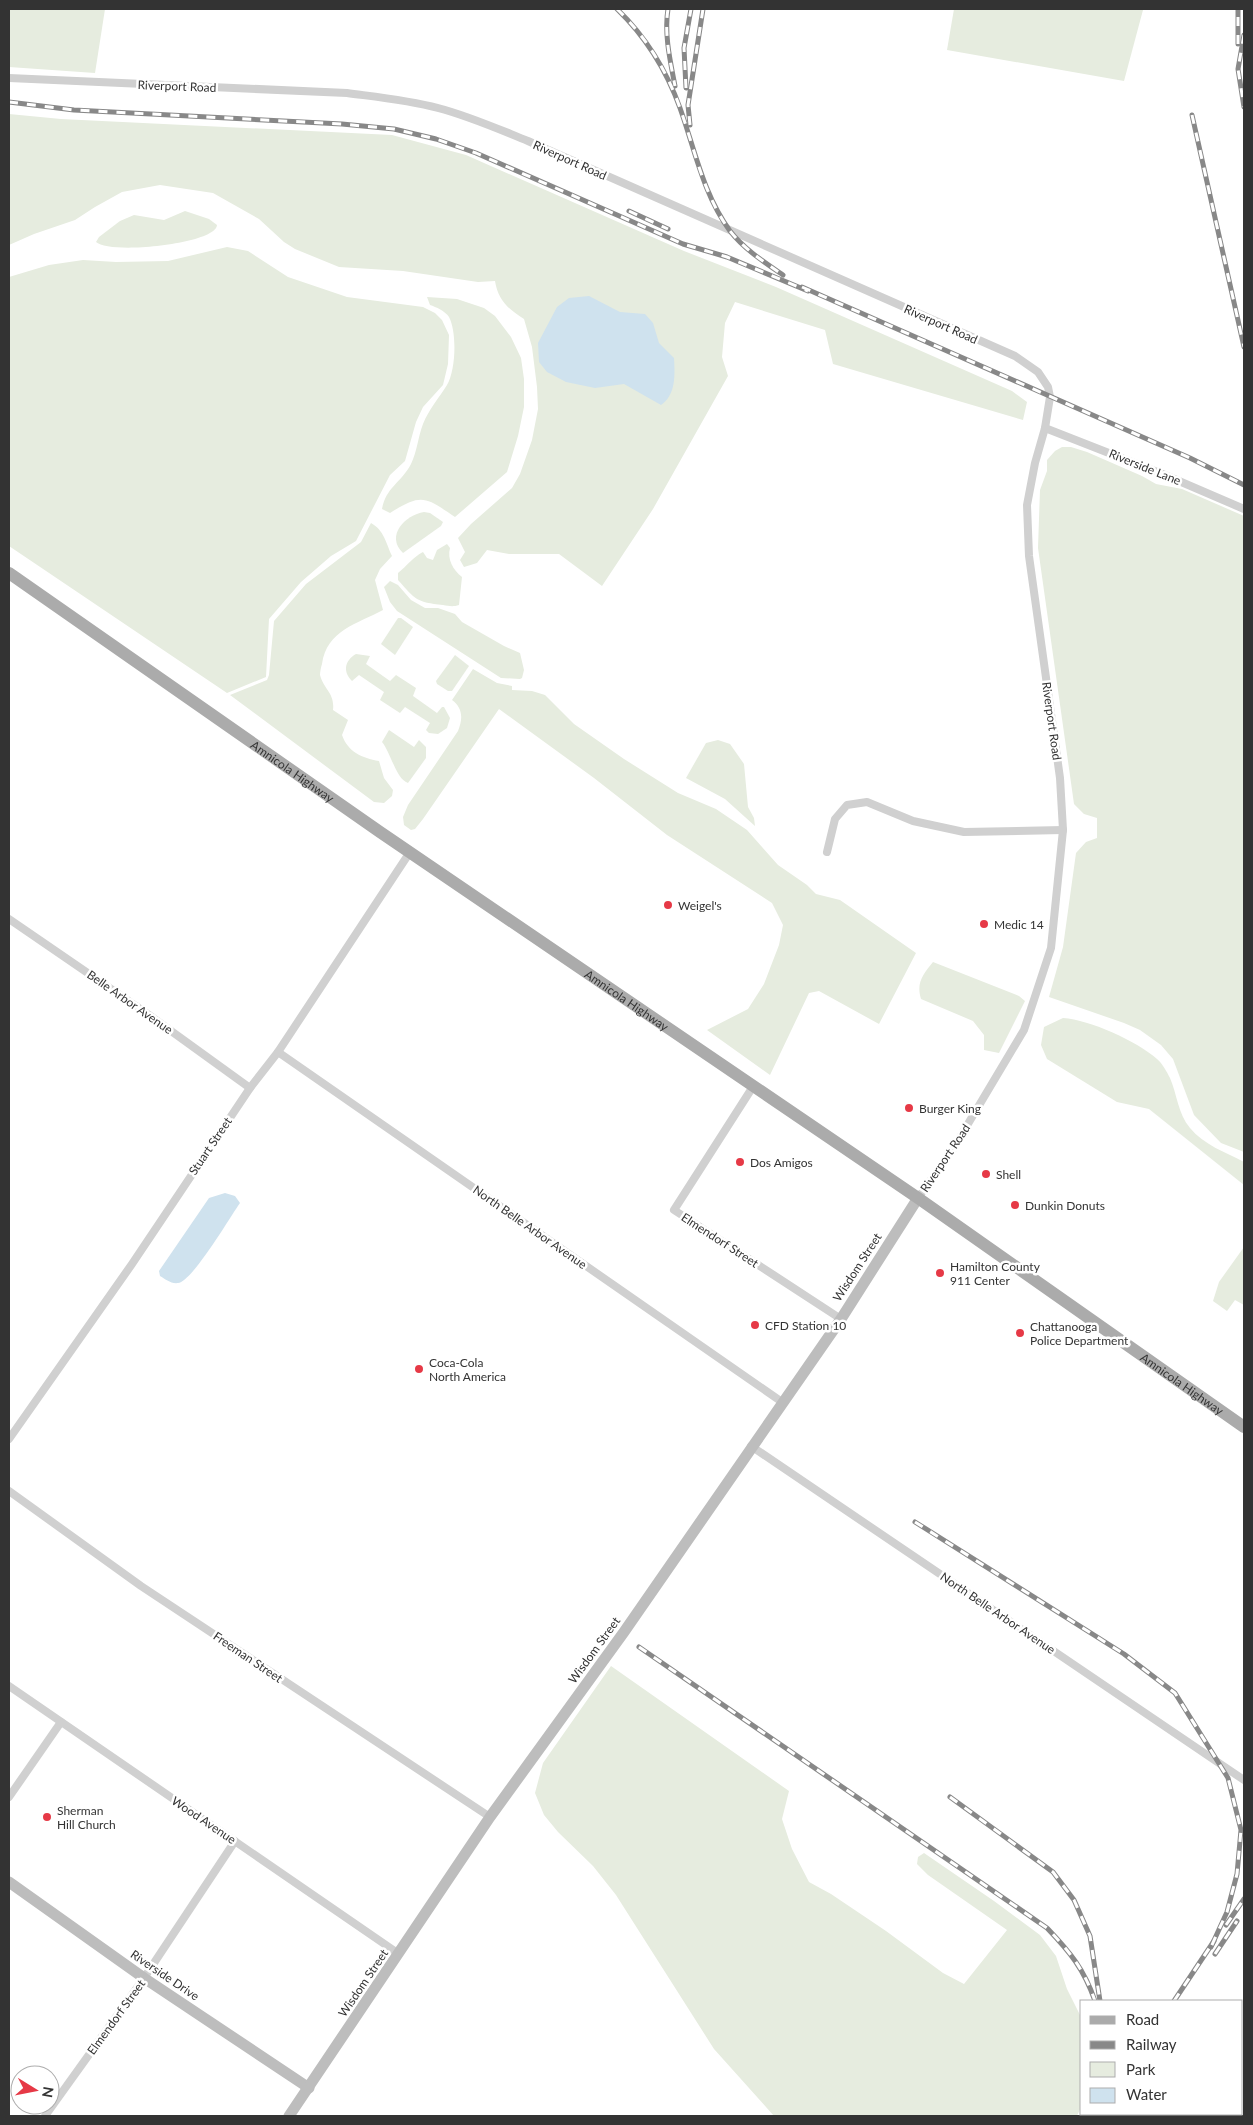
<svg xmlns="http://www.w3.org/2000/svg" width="1253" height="2125" font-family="Lato,sans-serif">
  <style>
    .green { fill: #e6ecdf }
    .water { fill: #cfe2ee }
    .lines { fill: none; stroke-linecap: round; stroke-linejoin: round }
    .street { stroke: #d0d0d0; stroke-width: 8 }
    .secondary { stroke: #bdbdbd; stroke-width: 11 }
    .primary { stroke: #ababab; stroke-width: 12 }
    .rail-casing { stroke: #888; stroke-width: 5 }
    .rail { stroke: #fff; stroke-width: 3; stroke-dasharray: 9; stroke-linecap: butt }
    .poi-dot { fill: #e63946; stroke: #fff; stroke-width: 2 }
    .labels { text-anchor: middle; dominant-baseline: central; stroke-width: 5; stroke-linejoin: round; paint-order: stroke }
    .street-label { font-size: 12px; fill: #333; stroke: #fff }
    .poi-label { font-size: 12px; fill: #333; stroke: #fff; text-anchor: start }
  </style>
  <rect width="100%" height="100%" fill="#fff"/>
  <!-- green -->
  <g class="green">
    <polygon points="9,9 105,9 95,73 9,67"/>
    <polygon points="954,9 1143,9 1143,10 1124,81 947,50"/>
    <path d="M9 114 61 119 392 135 466 155 684 251 776 287 1012 391 1027 402 1023 420 833 364 825 330 735 302 725 323 722 357 728 376 653 509 602 586 559 554H509L487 550 477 563 464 567 460 560 465 552 458 538 471 524 512 488 520 474 532 440 538 409 537 387 532 347 524 319C508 309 498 300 495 281L478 282 403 271 339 267 295 249 284 242 259 219 213 193 160 185 122 192 95 207 75 220 34 234 9 245Z"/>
    <path d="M185 211 209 219 217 225C216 244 110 255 96 242L99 237 120 221 134 215 164 220Z"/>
    <polygon points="227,247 248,251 288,277 347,297 423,307 435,313 442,320 449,335 448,364 443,385 423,407 416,422 405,461 390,475 356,541 331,556 301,582 269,619 266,677 227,693 9,546 9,277 49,265 83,260 116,262 168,261"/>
    <path d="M427 297 457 299 484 308 495 316 511 337 521 358 524 379V407L518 436 507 472 455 517C425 497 422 493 390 513L382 509C386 487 401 483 411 464 417 452 418 437 423 424 429 409 439 398 447 385 456 370 457 332 449 317 445 311 436 307 430 305Z"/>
    <polygon points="1062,447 1071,447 1087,452 1142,476 1156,484 1182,489 1244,516 1244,1152 1221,1143 1194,1115 1173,1059 1161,1045 1140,1030 1124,1023 1049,997 1063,947 1076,853 1086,842 1097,838 1097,818 1084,814 1074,804 1038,548 1040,490 1047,471 1047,460 1055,451"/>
    <path d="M424 512 430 513 443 522 441 526 403 553C385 536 405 515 424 512Z"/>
    <path d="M371 523C384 530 386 543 392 556L380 569 375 580 383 610C357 624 327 630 322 664 321 667 320 672 320 675 324 690 335 693 333 710L348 720 342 735C348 752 362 758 379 761L384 778 393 790 392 796 384 803 374 802 230 695 267 680 269 675 274 621 306 584 361 542Z"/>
    <path d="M447 544 450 548C447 559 453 570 462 577L459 605C453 607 449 606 443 605 416 602 416 600 398 580V573C407 566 413 557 423 552L427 558 433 560 437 550Z"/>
    <polygon points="390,581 398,585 411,600 425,608 438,608 455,614 462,622 504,646 520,653 524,670 522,678 520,679 501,678 397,611 390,602 384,587"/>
    <polygon points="398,618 401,618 413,627 395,655 381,644"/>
    <path d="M356 654 370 656 366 664 390 681 396 675 416 688 413 696 437 713 442 707H444L450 718 447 728 438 734 429 733 426 730 430 723 405 707 400 713 380 700 384 692 359 675 352 681C343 672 344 661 356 654Z"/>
    <polygon points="455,655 469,666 452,691 448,691 437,684 436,681"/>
    <path d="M473 669 497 683 512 686V690L532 691 545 695 574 724 624 759 678 793 716 809 747 830 778 865 807 885 816 894 840 900 916 953 879 1024 819 991 809 993 770 1075 707 1030 748 1009 764 984 779 945 783 925 772 903 667 835 594 778 499 709 423 819 415 829 411 830 404 825 403 817 408 805 458 731C463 719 463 708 452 700Z"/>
    <path d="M389 730 414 747 419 740 426 747V758L408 783C396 779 391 753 382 742Z"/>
    <polygon points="718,740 730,744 744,764 748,807 754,818 755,826 725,799 686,778 706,743"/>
    <path d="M933 962 1019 996 1025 1001 999 1053 984 1050V1035L973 1021 921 999C916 983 923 974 933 962Z"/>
    <path d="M1063 1018C1090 1020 1137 1041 1157 1059 1162 1063 1167 1072 1170 1078 1177 1094 1178 1114 1190 1128 1204 1145 1225 1152 1244 1162V1185L1149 1109 1117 1102 1047 1059 1041 1045 1044 1027Z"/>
    <polygon points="1244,1247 1244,1305 1235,1300 1227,1311 1213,1301 1219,1282"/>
    <polygon points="611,1666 789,1791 782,1819 792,1849 809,1882 831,1894 886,1931 943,1973 964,1984 1007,1930 928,1875 917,1864 918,1857 924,1853 994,1901 1040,1935 1056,1956 1067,1989 1082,2019 1082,2105 1077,2116 774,2116 714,2049 616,1895 593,1866 558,1832 544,1815 535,1793 543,1763"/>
  </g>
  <!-- water -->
  <g class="water">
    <path d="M589 296 620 312 645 314 653 323 659 343 674 358C675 375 676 395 661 405L624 384 595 388 566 382 547 372 539 362 538 343 557 307 569 298Z"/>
    <path d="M225 1193 235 1196 240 1203C230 1217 192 1282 178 1283 171 1284 165 1279 160 1276L159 1271 209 1198Z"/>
  </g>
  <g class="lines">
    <!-- street -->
    <g class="street">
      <path d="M9 78 347 93C377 97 408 100 438 108 469 116 498 129 528 141L1015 356 1038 372 1048 387 1050 397 1045 428 1035 463 1027 505 1029 556 1060 778 1063 830 1051 948 1024 1030 953 1149 918 1198"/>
      <polyline points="1045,428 1165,475 1244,509"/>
      <polyline points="827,852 835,819 847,805 867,802 913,821 964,832 1063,830"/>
      <polyline points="9,919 149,1015 250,1088"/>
      <polyline points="278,1052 782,1402"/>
      <polyline points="754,1085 674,1210 841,1319"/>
      <polyline points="9,1439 132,1264 250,1088 278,1052 410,852"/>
      <polyline points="751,1446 1244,1780"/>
      <polyline points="9,1491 141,1586 490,1817"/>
      <polyline points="9,1686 399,1954"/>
      <polyline points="9,1797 61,1722"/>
      <polyline points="45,2116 144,1978 235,1841"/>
    </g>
    <!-- secondary -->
    <g class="secondary">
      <polyline points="9,1882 144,1978 309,2088"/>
      <polyline points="289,2116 490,1817 624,1632 841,1319 918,1198"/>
    </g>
    <!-- primary -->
    <path class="primary" id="s1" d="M9 573 380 832 918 1198 1244 1427"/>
    <!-- rail casing -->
    <g class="rail-casing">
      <g id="rail">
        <path d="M617 9C646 37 666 69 680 108 695 150 703 194 730 231 744 249 764 262 783 275"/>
        <path d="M668 9C664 34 670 60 675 86"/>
        <polyline points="1244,35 1238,69 1244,107"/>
        <polyline points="1238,44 1238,9"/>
        <polyline points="686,88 684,48 691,9"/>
        <polyline points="9,102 74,110 342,124 394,129 436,139 476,153 683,244 727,257 808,291"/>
        <polyline points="1192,115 1244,347"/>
        <polyline points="690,125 688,105 703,9"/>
        <polyline points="629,211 668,229"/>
        <polyline points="802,287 1190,458 1244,485"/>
        <polyline points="915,1522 1124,1654 1175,1693 1228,1778 1241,1830 1237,1874 1227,1912 1211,1947"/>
        <path d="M639 1647 1047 1928C1070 1952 1084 1969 1095 2001"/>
        <polyline points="950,1797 1053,1872 1074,1900 1090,1936 1100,2001"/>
        <polyline points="1226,1925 1244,1899"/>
        <polyline points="1215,1954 1237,1921"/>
        <polyline points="1174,2001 1214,1941"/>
        <polyline points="1088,2116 1089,2114"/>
        <polyline points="1103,2116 1104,2114"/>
      </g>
    </g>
    <!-- rail -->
    <use href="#rail" class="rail"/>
  </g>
  <!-- markers -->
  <g class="poi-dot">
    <circle cx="668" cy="905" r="5"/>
    <circle cx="984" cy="924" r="5"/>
    <circle cx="909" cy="1108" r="5"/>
    <circle cx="740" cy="1162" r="5"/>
    <circle cx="986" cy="1174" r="5"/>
    <circle cx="1015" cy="1205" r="5"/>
    <circle cx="940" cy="1273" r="5"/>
    <circle cx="755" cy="1325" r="5"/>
    <circle cx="1020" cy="1333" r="5"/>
    <circle cx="419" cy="1369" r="5"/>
    <circle cx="47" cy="1817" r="5"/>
  </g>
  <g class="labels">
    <!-- street labels -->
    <g class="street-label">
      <text transform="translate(177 86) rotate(2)">Riverport Road</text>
      <text transform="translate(570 160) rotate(24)">Riverport Road</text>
      <text transform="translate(941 324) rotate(24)">Riverport Road</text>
      <text transform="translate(1145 467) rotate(22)">Riverside Lane</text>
      <text transform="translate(1052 721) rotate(82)">Riverport Road</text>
      <text stroke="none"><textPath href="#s1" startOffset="346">Amnicola Highway</textPath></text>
      <text stroke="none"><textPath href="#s1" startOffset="751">Amnicola Highway</textPath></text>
      <text transform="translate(130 1002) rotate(35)">Belle Arbor Avenue</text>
      <text transform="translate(210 1146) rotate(-56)">Stuart Street</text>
      <text transform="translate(945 1158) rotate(-56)">Riverport Road</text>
      <text transform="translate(530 1227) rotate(35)">North Belle Arbor Avenue</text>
      <text transform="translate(720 1240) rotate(33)">Elmendorf Street</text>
      <text transform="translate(857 1267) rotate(-57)">Wisdom Street</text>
      <text stroke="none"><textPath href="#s1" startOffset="1426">Amnicola Highway</textPath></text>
      <text transform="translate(998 1613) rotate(34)">North Belle Arbor Avenue</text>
      <text transform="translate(594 1650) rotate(-54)">Wisdom Street</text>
      <text transform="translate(248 1657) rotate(34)">Freeman Street</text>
      <text transform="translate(204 1820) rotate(34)">Wood Avenue</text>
      <text transform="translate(165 1975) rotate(34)">Riverside Drive</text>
      <text transform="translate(363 1983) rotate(-56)">Wisdom Street</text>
      <text transform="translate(116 2017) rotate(-54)">Elmendorf Street</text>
    </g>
    <!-- poi labels -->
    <g class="poi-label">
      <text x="678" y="905">Weigel's</text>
      <text x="994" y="924">Medic 14</text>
      <text x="919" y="1108">Burger King</text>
      <text x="750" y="1162">Dos Amigos</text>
      <text x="996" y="1174">Shell</text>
      <text x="1025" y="1205">Dunkin Donuts</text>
      <text x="950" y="1266">Hamilton County<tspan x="950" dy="14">911 Center</tspan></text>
      <text x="765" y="1325">CFD Station 10</text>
      <text x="1030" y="1326">Chattanooga<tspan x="1030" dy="14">Police Department</tspan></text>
      <text x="429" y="1362">Coca-Cola<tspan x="429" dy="14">North America</tspan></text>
      <text x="57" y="1810">Sherman<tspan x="57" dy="14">Hill Church</tspan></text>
    </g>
  </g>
  <!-- border -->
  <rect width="1253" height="2125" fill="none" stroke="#333333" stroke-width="20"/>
  <!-- legend -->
  <rect x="1080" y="2000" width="162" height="115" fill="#ffffff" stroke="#adadad"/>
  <rect x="1090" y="2016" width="25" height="8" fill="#ababab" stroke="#adadad"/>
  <text x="1126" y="2025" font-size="15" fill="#333333">Road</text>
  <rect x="1090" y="2041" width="25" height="8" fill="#888888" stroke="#adadad"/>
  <text x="1126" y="2050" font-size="15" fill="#333333">Railway</text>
  <rect x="1090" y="2062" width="25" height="15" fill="#e6ecdf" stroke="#adadad"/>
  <text x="1126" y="2075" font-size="15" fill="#333333">Park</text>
  <rect x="1090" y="2088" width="25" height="15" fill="#cfe2ee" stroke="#adadad"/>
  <text x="1126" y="2100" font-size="15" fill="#333333">Water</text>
  <!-- north arrow -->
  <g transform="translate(35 2090) rotate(100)"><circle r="24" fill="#ffffff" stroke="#adadad"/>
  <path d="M0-4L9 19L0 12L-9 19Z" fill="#e63946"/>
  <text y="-8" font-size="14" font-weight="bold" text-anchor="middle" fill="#333333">N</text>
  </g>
</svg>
